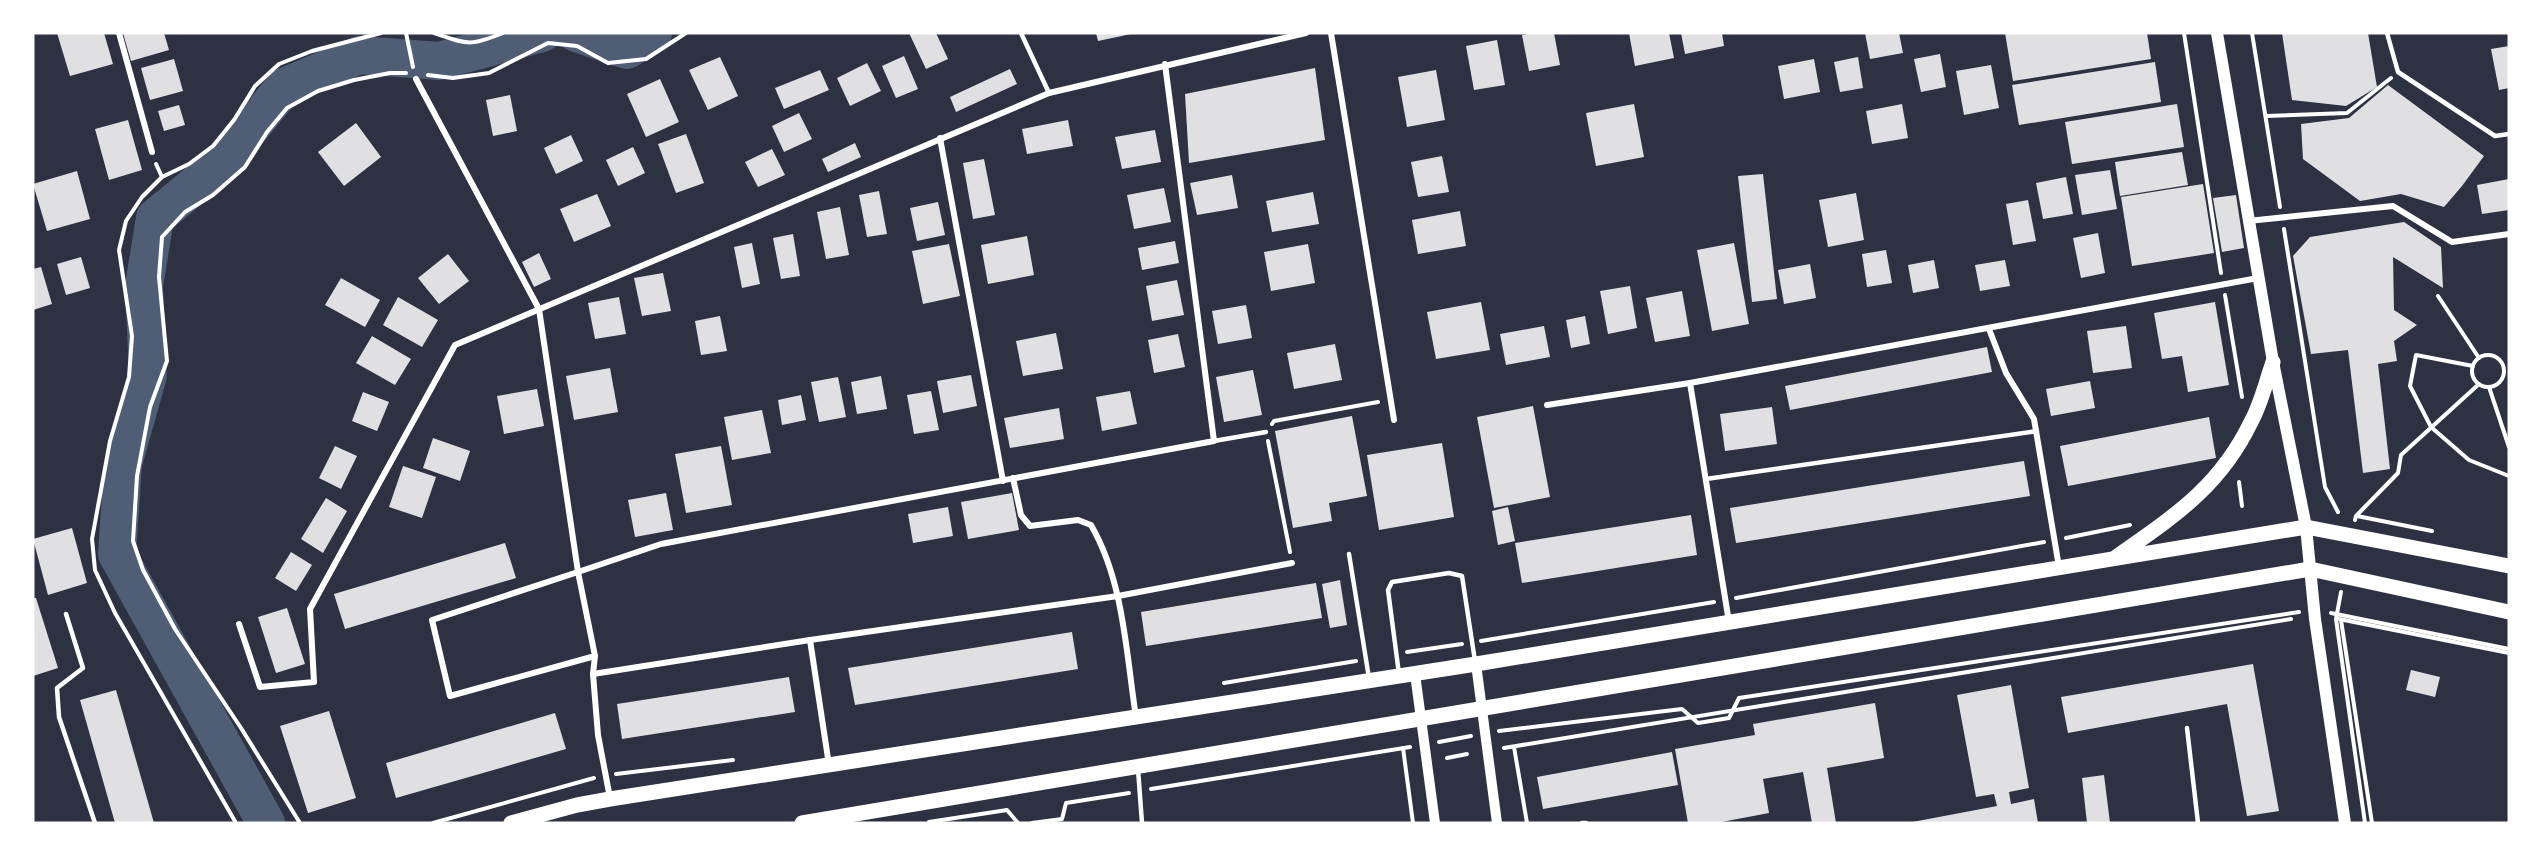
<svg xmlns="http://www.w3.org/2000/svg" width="2542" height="856" font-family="'Source Sans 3',sans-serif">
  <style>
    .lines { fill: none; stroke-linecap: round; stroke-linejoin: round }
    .river { stroke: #4f5d75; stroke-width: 38 }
    .building { fill: #e0e0e3 }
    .path { stroke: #fff; stroke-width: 4 }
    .service { stroke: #fff; stroke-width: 4.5 }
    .minor { stroke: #fff; stroke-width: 6 }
    .tertiary { stroke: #fff; stroke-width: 10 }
    .secondary { stroke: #fff; stroke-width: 12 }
    .primary { stroke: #fff; stroke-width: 15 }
  </style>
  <rect width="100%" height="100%" fill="#2d3142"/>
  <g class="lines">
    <!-- river -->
    <g class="river">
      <polyline points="576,33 627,50 653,33"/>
      <polyline points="266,823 117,554 123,464 148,375 144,286 155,218 223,162 284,87 359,55 439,61 542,33"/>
    </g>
  </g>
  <!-- building -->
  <g class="building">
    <polygon points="57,33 104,33 113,64 70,76"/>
    <polygon points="123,33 164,33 169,50 131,61"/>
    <polygon points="909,33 936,33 948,59 926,69"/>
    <polygon points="1096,33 1131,33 1131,34 1098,41"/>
    <polygon points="1533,33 1554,33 1560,65 1529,71 1522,35"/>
    <polygon points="1629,33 1669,33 1674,58 1635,66"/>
    <polygon points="1681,33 1722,33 1724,46 1685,54"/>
    <polygon points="1865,33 1899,33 1903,53 1870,59"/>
    <polygon points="2005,33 2147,33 2151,59 2013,81"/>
    <polygon points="2282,33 2368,33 2377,87 2346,106 2292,100"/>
    <polygon points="1497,40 1505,85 1474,90 1466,46"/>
    <polygon points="2509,46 2509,88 2499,90 2491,49"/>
    <polygon points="1940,54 1946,87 1921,92 1914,59"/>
    <polygon points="904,56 918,89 896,98 882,66"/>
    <polygon points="720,57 738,96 708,110 689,70"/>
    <polygon points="1858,57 1863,88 1840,92 1834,62"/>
    <polygon points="174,59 183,91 150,100 141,68"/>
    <polygon points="1814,59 1820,92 1784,99 1778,66"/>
    <polygon points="2155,62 2161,102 2019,125 2012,85"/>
    <polygon points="867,63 881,91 850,106 837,78"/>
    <polygon points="1991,65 1999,108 1964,115 1956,71"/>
    <polygon points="1315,68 1325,140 1189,163 1185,94"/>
    <polygon points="1010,69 1017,84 956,112 950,97"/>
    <polygon points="820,70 829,90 784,109 775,88"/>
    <polygon points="1436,70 1445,120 1407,127 1398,77"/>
    <polygon points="660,79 679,122 646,137 627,94"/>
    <polygon points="2388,85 2484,156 2462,186 2444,207 2401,194 2360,201 2303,159 2301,124 2349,118"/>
    <polygon points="510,95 517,131 493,136 486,100"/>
    <polygon points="1634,104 1644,157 1596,166 1586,113"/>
    <polygon points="1902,104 1908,138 1872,144 1866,111"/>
    <polygon points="2177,104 2184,147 2072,164 2065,122"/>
    <polygon points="179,105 185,125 164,131 158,111"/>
    <polygon points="799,113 812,139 784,152 772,126"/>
    <polygon points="128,120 142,170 109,180 95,129"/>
    <polygon points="1068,120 1073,146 1027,154 1022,129"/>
    <polygon points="356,123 381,157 344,186 318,152"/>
    <polygon points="1155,130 1161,162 1122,169 1115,137"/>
    <polygon points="686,134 704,183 676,193 658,144"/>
    <polygon points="571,135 583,161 556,174 544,148"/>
    <polygon points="855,143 861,157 828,172 822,159"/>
    <polygon points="633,147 645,173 618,186 606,160"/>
    <polygon points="772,149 785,175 758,187 745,162"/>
    <polygon points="2182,152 2188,185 2120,196 2115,162"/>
    <polygon points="1442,156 1449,192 1418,197 1411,162"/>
    <polygon points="984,159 995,215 973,219 963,163"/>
    <polygon points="2110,170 2117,209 2082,215 2075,175"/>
    <polygon points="77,171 90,219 47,231 33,184"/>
    <polygon points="1763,174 1777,299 1752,302 1738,176"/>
    <polygon points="1232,175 1238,208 1197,215 1190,183"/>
    <polygon points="2066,177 2073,214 2043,219 2036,183"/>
    <polygon points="2509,179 2509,210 2482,214 2477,185"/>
    <polygon points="2203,184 2214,253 2132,266 2121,197"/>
    <polygon points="1164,188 1171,222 1134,229 1127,195"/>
    <polygon points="879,191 887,234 867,237 859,195"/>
    <polygon points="1313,192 1319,224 1272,232 1266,201"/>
    <polygon points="1856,193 1864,240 1828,247 1819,200"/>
    <polygon points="597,194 611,226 574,242 560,209"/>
    <polygon points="2236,195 2244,248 2222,252 2213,198"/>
    <polygon points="2028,200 2036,241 2013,245 2006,204"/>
    <polygon points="938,202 945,235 917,241 910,208"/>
    <polygon points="840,207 849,255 826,259 817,212"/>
    <polygon points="1460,211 1466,246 1418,254 1412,220"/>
    <polygon points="2404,222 2441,247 2443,288 2393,257 2394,310 2417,325 2394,341 2397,361 2378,364 2390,469 2363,473 2348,350 2311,354 2293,256 2310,237"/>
    <polygon points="2098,233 2105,273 2081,278 2073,238"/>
    <polygon points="793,234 800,276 781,279 773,238"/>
    <polygon points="1027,236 1034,275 988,284 981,245"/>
    <polygon points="1175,241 1179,263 1142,270 1138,248"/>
    <polygon points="752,243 760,284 742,288 734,247"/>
    <polygon points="1734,243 1749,324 1712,331 1697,250"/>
    <polygon points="949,244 960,296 923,304 912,251"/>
    <polygon points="1308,244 1315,283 1271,291 1264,252"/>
    <polygon points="1886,250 1892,283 1867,287 1862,254"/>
    <polygon points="539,253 551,279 534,287 522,262"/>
    <polygon points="448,254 469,281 439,304 418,278"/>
    <polygon points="81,257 90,288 66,295 57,264"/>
    <polygon points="1934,260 1939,288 1913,293 1908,265"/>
    <polygon points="2005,260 2010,286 1980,291 1975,265"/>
    <polygon points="1810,264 1816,298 1784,304 1778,270"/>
    <polygon points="41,267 52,304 33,310 33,269"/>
    <polygon points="663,273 671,311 642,316 634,278"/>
    <polygon points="341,278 380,300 365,327 325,305"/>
    <polygon points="1177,280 1184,315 1152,321 1146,286"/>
    <polygon points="1630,286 1637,328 1608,334 1600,291"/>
    <polygon points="1682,291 1690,336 1655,342 1646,298"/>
    <polygon points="398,297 438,320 422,347 383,325"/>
    <polygon points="619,297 626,334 595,339 588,303"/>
    <polygon points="1481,302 1490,350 1436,359 1427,312"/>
    <polygon points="2215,302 2229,385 2188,392 2182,356 2162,359 2154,313"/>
    <polygon points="1246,305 1252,338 1218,344 1212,311"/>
    <polygon points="720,316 727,351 701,355 695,321"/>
    <polygon points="1585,316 1590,344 1571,348 1566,320"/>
    <polygon points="1544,326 1550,357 1506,365 1500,334"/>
    <polygon points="2126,326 2132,368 2093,373 2087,331"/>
    <polygon points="1056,333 1063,369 1023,376 1016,341"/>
    <polygon points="1178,334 1185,367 1154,373 1148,340"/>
    <polygon points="372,336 411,359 395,385 356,363"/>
    <polygon points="1335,344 1342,380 1294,389 1287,353"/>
    <polygon points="1987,347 1992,372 1790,410 1785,386"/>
    <polygon points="610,368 618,412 574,420 566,376"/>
    <polygon points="1253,370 1262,415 1224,422 1216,377"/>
    <polygon points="971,375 977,406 943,413 937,381"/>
    <polygon points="881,376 887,409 857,414 851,382"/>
    <polygon points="838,377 846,417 819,422 811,382"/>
    <polygon points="2090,381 2095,408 2051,416 2046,389"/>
    <polygon points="537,389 544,426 504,434 497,396"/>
    <polygon points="931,391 939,430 914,434 907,395"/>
    <polygon points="1130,391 1137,424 1102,431 1096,397"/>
    <polygon points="363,392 389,402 377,431 352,421"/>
    <polygon points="801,395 806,420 782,425 778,400"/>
    <polygon points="1533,406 1550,497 1494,508 1477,417"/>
    <polygon points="1772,407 1777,444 1725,451 1720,414"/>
    <polygon points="1059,408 1064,439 1010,448 1004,418"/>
    <polygon points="762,410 771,453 732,460 724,417"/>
    <polygon points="1352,416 1367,496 1329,503 1332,521 1293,528 1275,431"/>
    <polygon points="2209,417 2216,458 2068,486 2060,446"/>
    <polygon points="433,438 470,451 460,481 423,468"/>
    <polygon points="1442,443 1454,517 1379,530 1367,455"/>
    <polygon points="335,446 357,456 341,489 319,478"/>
    <polygon points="721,446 732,505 686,513 675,454"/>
    <polygon points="2024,461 2030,496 1736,543 1730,508"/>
    <polygon points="403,466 436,477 422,518 389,507"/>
    <polygon points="666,493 673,530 635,537 628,500"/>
    <polygon points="1012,493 1019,530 968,539 961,502"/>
    <polygon points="326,498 347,511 323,553 301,539"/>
    <polygon points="948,507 953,536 913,543 908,514"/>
    <polygon points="1508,507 1515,541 1498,545 1492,511"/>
    <polygon points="1691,515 1697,555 1522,583 1515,543"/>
    <polygon points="72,528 87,583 48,595 33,539"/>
    <polygon points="505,543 516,578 345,629 334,594"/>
    <polygon points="291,552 312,565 296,591 275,578"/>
    <polygon points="1340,580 1347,625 1330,628 1322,584"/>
    <polygon points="1316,583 1322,618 1146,646 1141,612"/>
    <polygon points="33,598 36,598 58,668 33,676"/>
    <polygon points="287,608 305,664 276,673 258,617"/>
    <polygon points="1072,632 1078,669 855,705 848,668"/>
    <polygon points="2253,664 2279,811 2247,816 2227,704 2068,733 2061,697"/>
    <polygon points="2411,670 2440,677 2435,697 2406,690"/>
    <polygon points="789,677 795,712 622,739 617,704"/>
    <polygon points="2011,685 2029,788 2009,792 2011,804 2034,799 2038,823 1907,823 1997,806 1994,794 1976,797 1957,695"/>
    <polygon points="116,690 154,823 115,823 80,700"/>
    <polygon points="1875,703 1884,758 1827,768 1836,823 1812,823 1803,772 1763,779 1769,813 1716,823 1688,823 1675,749 1755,735 1753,724"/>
    <polygon points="329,711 356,798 308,813 280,726"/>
    <polygon points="555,713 566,749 396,798 386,763"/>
    <polygon points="1672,752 1678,785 1543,809 1537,777"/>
    <polygon points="2104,775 2110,823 2087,823 2082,778"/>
  </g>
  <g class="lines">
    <!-- path -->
    <g class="path">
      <polyline points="406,33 413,67"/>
      <path d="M434 33C467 44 469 47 503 33"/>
      <polyline points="2184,33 2221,273"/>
      <polyline points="2252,33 2280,207"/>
      <polyline points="428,75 453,78 489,73 548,43 577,46 608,63 646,59 686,33"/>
      <polyline points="2266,116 2347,113 2391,78"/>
      <polyline points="156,164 162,177"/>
      <polyline points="2284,229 2325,487 2338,512"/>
      <polyline points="2225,295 2242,397"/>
      <polyline points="2438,296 2479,358"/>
      <circle cx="2488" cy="371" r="16"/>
      <polyline points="2473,366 2416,355 2410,386 2431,427 2469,460 2509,476"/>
      <polyline points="2489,387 2509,447"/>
      <polyline points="1272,424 1274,421 1378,402"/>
      <polyline points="1268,441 1290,552"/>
      <polyline points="2239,482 2242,506"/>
      <polyline points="2357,516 2432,531"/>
      <polyline points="2355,520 2356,516 2398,473 2401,455 2479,384"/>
      <polyline points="2066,538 2130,525"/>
      <polyline points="2341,592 2336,619 2365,823"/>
      <polyline points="1736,598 2044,542"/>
      <polyline points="2331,613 2509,649"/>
      <polyline points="2339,619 2509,653"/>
      <polyline points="2341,620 2372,823"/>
      <polyline points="1481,641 1714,602"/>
      <polyline points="1407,652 1462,644"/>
      <polyline points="1224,683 1356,661"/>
      <polyline points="1499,731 1682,709 1698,723 1729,718 1739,698 2299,612"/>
      <polyline points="1439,742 1471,736"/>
      <polyline points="1514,747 1527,823"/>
      <polyline points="1403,748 1413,823"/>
      <polyline points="1504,748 2291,619"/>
      <polyline points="1447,758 1467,754"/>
      <polyline points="616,774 733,760"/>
      <polyline points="1151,789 1410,747"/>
      <polyline points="929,822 1007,810 1018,823"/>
      <polyline points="236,823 115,613 95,570 92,539 110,441 129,377 132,336 119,250 126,221 142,197 162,177 189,164 213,146 234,120 255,86 279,64 312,51 381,33"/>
      <polyline points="300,823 241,728 175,629 143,570 133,541 137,476 150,407 167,361 159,277 162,237 185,212 213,195 245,167 267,132 287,108 318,91 354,80 390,73 406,73"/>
      <polyline points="433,823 594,778"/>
      <polyline points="1032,823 1062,819 1066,803 1129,793"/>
    </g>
    <!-- service -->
    <g class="service">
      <polyline points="1021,33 1049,93"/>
      <polyline points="2387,33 2398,72 2495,136 2509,134"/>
      <polyline points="1214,441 1266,432"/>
      <polyline points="1706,479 2037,431"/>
      <polyline points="1349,554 1369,678"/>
      <polyline points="66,614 83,668 57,688 59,717 95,823"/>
      <polyline points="1399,674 1388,590 1392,582 1449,573 1462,576 1475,661"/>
      <polyline points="2187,728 2198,823"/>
      <polyline points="1138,769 1142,823"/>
      <polyline points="1582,823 1586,823"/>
    </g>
    <!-- minor -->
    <g class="minor">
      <polyline points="119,33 152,152"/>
      <polyline points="1331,33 1394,420"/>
      <polyline points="416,79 539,309 578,572 661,544 1214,441 1165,64"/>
      <polyline points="940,138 1003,481"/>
      <polyline points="2248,221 2393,206 2452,242 2509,234"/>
      <polyline points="1989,329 2006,373 2034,419 2059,567"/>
      <polyline points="1690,383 1729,622"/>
      <polyline points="1547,405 1690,383 2258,278"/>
      <path d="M1013 478 1021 515 1030 526 1078 520 1091 525C1124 582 1126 653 1136 717"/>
      <polyline points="239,624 260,687 314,682 310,609 455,345 1049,93 1306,33"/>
      <polyline points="810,640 829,765"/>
      <polyline points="595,656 450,696 432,620 578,572 595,656 593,674 598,735 610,798"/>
      <polyline points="593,674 810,640 1118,596 1292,563"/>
    </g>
    <!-- tertiary -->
    <g class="tertiary">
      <polyline points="1476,664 1497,823"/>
      <polyline points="1415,674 1435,823"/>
    </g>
    <!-- secondary -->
    <polyline class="secondary" points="2217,33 2273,362 2306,527 2315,619 2345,823"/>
    <!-- primary -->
    <g class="primary">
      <path d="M2116 557C2174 516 2219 488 2251 422 2261 404 2266 382 2273 362"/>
      <polyline points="511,823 577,805 610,799 1476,664 2306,527 2509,566"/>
      <polyline points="802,823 2310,569 2509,612"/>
    </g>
  </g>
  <!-- border -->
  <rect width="2542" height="856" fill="none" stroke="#ffffff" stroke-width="69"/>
</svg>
